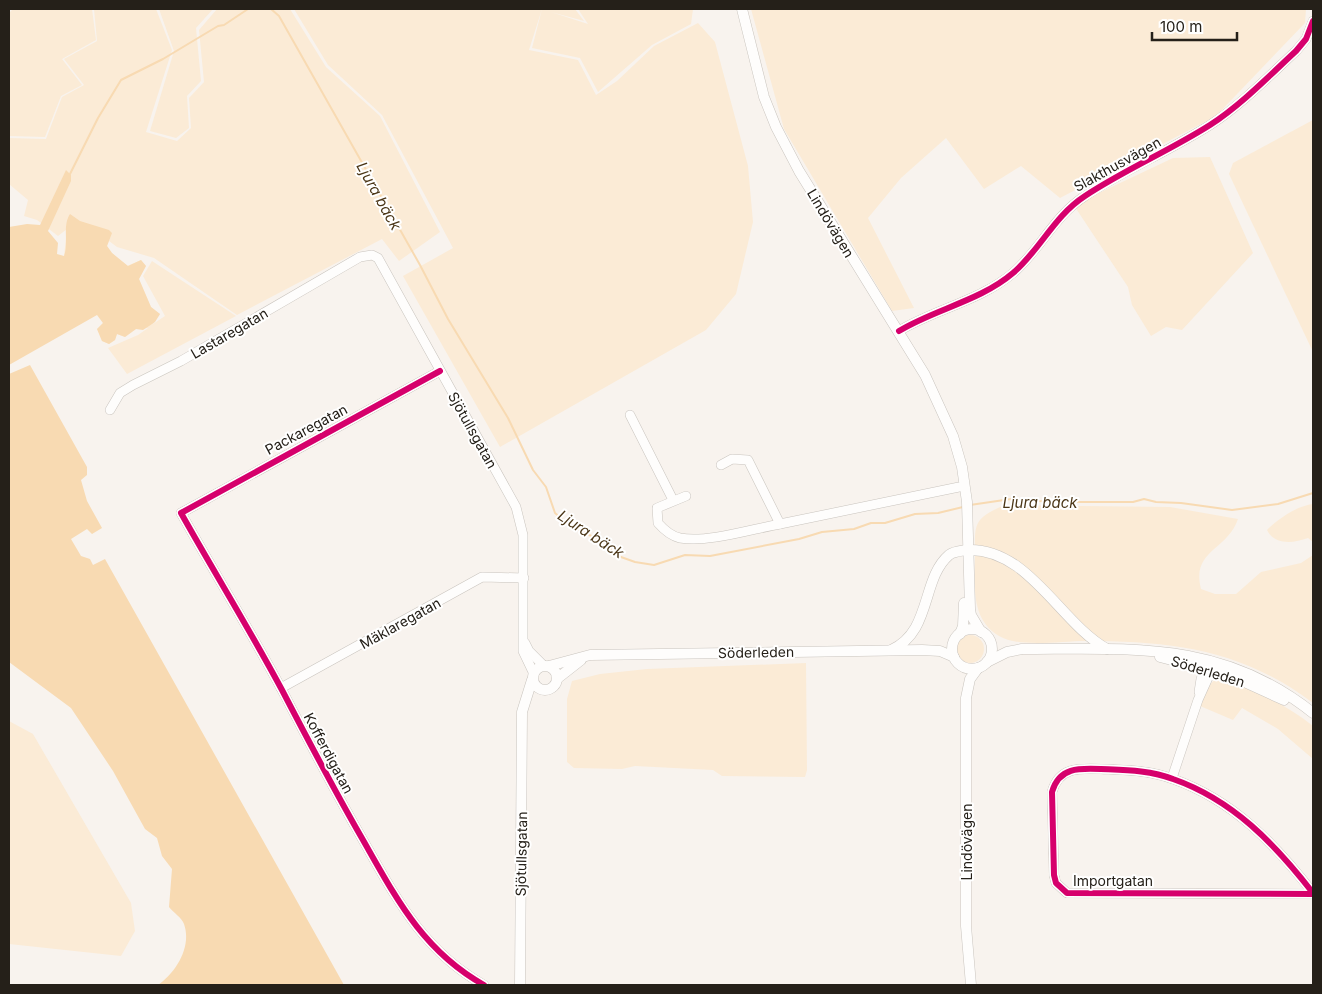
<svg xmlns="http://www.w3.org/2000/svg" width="1322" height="994" font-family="Inter,sans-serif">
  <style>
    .green { fill: #fbebd6 }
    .water { fill: #f8dab2 }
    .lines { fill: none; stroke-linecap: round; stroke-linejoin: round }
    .stream { stroke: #f8dab2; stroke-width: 2 }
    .minor-casing { stroke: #c9c4be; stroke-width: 10 }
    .major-casing { stroke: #c9c4be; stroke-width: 11 }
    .minor { stroke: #fefdfc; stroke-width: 9 }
    .major { stroke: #fefdfc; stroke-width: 10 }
    .cycleway-casing { stroke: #fff; stroke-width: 9 }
    .cycleway { stroke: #d6006c; stroke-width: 6 }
    .labels { text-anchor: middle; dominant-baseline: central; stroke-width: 4; stroke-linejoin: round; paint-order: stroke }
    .street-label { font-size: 14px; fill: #252019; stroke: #fff }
    .water-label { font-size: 15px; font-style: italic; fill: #4b3617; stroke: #fff }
  </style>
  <rect width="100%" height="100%" fill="#f8f3ee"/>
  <!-- green -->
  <g class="green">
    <polygon points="13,9 92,9 96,40 62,59 82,85 61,96 45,137 9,136 9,13"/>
    <polygon points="94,9 156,9 172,50 146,132 177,141 191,128 189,98 204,82 199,30 217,9 290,9 326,67 380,116 440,232 399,261 382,239 237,315 154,258 117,247 109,241 107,246 112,253 127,266 141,260 146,266 139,279 151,307 160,314 153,324 165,316 143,276 152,261 236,316 127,374 108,348 138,335 148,328 136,329 125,337 117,334 115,340 109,344 102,341 97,329 103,323 64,256 67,229 58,236 37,220 24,216 28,200 9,184 9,138 46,139 62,97 84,85 64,59 97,41"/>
    <polygon points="159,9 213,9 196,28 201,81 187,96 189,128 176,138 150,131 174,51"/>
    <polygon points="294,9 575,9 584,21 551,12 588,24 578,9 693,9 691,24 652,45 598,92 580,58 532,48 542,9 529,50 578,60 596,95 617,81 654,46 698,23 715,42 748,166 753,222 736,294 706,330 500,447 403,276 453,248 382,115 328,65"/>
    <polygon points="751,9 1306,9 1305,23 1216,116 1060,198 1021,166 984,189 946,138 901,178 868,218 914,308 892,311 784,129"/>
    <polygon points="1313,120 1313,352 1229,174 1233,163"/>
    <polygon points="1210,157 1253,253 1182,330 1166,327 1151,336 1132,305 1128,287 1075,207 1082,201 1173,158"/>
    <path d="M1313 504V542L1308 538C1294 543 1275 546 1267 530 1279 518 1297 506 1313 504Z"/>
    <path d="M1005 505 1170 507 1238 519C1227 551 1191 550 1201 589L1215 594H1236L1261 572 1301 563 1313 555V703C1241 649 1172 641 1085 641 1061 641 1019 648 999 636 970 619 975 585 975 557 975 524 972 519 1005 505Z"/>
    <circle cx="970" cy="649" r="14"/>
    <polygon points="806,663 807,770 805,777 722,776 713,770 635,766 622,769 574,768 567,762 567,699 572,681 600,674 647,669"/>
    <path d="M1217 677H1223C1256 691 1285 704 1313 726V759L1278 729 1242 708 1233 720 1200 706 1206 689Z"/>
    <polygon points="9,721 33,734 131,903 135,931 121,956 9,944"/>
  </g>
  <!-- water -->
  <g class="water">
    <path d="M66 170 71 175V181L48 231 58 243 57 254 64 256C69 243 62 226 70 214L80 221 109 230 112 233 107 246 112 253 128 266 141 260 146 266 139 279 151 307 160 314 155 322 143 330 136 329 125 337 117 334 115 340 109 344 102 341 97 329 103 323 97 315 9 365V227L27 224 40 225Z"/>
    <path d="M30 365 87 467V475L81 480 87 501 102 528 92 534 87 529 71 539 81 556 90 559 93 565 105 559 344 985H158C176 972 192 947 184 924 182 918 173 912 169 907L172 869 162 856 157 838 145 829 113 771 71 708 9 662V374Z"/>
  </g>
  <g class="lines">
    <!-- stream -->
    <g class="stream">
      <polyline points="271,9 279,16 420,265 448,319 508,418 533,470 546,487 555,513 568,524 599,540 621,557 635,562 654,565 685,555 710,556 799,539 822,532 854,529 871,523 885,523 915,514 938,513 963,507"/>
      <polyline points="70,174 98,118 121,80 163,59 218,26 224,25 248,9"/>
      <polyline points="970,505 1011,499 1052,502 1133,502 1144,499 1156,502 1181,503 1232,510 1278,504 1313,493"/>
    </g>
    <!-- minor casing -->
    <g class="minor-casing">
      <g id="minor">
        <path d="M899 331C935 309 980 301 1013 273 1040 250 1054 216 1085 196 1124 170 1169 151 1210 125 1241 105 1269 76 1296 51L1306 39 1313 21"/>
        <path d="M440 371 181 513C214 572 250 630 282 690 308 740 334 790 363 840 396 898 423 951 484 985"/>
        <polyline points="110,410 120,393 133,385 181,361 360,257 372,255 378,258 516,507 523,535 523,651 534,674"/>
        <polyline points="630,415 673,500"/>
        <polyline points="721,465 732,459 748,460 780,524 959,487"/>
        <path d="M686 496 657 508 658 523C665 531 671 536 680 538 708 543 752 529 780 524"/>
        <polyline points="525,643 529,651 543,665"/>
        <polyline points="281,688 482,577 524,578"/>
        <polyline points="1199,692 1201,679 1207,664"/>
        <polyline points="1172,778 1198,700 1212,669 1211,665"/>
        <path d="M1313 893C1275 844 1233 800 1173 779 1150 770 1125 770 1101 769 1079 768 1059 767 1052 792L1054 875 1056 883 1067 893 1313 894"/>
      </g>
    </g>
    <!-- major casing -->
    <g class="major-casing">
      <g id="major">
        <polyline points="742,9 764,97 776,127 799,171 925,375 953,436 962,467 967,502 970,609 971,615 981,632"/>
        <circle cx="972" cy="649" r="20"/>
        <polyline points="960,634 963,626 964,603"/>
        <path d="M891 650C932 632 921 579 949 555 954 551 961 551 967 550 1028 547 1060 623 1107 649"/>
        <polyline points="1160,657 1229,675 1284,700"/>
        <path d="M987 662 1007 652 1022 649C1130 649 1222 640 1313 713"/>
        <circle cx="545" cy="678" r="12"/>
        <polyline points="549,666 590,655 922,650 940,651 954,657"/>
        <polyline points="558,678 581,660"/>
        <polyline points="520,985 522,712 532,680"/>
        <polyline points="971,985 966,926 966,698 970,679 978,668"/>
      </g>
    </g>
    <!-- minor -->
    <use href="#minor" class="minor"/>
    <!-- major -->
    <use href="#major" class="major"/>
    <!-- cycleway casing -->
    <g class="cycleway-casing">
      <g id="cycleway">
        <path d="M899 331C935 309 980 301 1013 273 1040 250 1054 216 1085 196 1124 170 1169 151 1210 125 1241 105 1269 76 1296 51L1306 39 1313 21"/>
        <path d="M440 371 181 513C214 572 250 630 282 690 308 740 334 790 363 840 396 898 423 951 484 985"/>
        <path d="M1313 893C1275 844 1233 800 1173 779 1150 770 1125 770 1101 769 1079 768 1059 767 1052 792L1054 875 1056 883 1067 893 1313 894"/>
      </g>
    </g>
    <!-- cycleway -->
    <use href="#cycleway" class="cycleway"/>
  </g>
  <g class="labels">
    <!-- street labels -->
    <g class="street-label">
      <text transform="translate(1117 164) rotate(-29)">Slakthusvägen</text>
      <text transform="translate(831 223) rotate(59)">Lindövägen</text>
      <text transform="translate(229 333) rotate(-30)">Lastaregatan</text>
      <text transform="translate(306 429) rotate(-28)">Packaregatan</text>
      <text transform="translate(473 430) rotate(61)">Sjötullsgatan</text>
      <text transform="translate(400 623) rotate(-29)">Mäklaregatan</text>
      <text transform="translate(756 652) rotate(-1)">Söderleden</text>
      <text transform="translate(1208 671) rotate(17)">Söderleden</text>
      <text transform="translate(329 753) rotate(62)">Kofferdigatan</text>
      <text transform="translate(966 842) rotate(-90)">Lindövägen</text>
      <text transform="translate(521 854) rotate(-89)">Sjötullsgatan</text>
      <text x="1113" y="880">Importgatan</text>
    </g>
    <!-- water labels -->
    <g class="water-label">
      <text transform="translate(379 196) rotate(61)">Ljura bäck</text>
      <text x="1040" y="502">Ljura bäck</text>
      <text transform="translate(591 534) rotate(33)">Ljura bäck</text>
    </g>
  </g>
  <!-- border -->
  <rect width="1322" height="994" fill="none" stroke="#252019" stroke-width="20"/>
  <!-- scale -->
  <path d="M1152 32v8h85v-8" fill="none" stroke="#252019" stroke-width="2.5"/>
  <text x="1160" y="32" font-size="15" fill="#252019" stroke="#ffffff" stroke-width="4" paint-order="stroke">100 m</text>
</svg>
